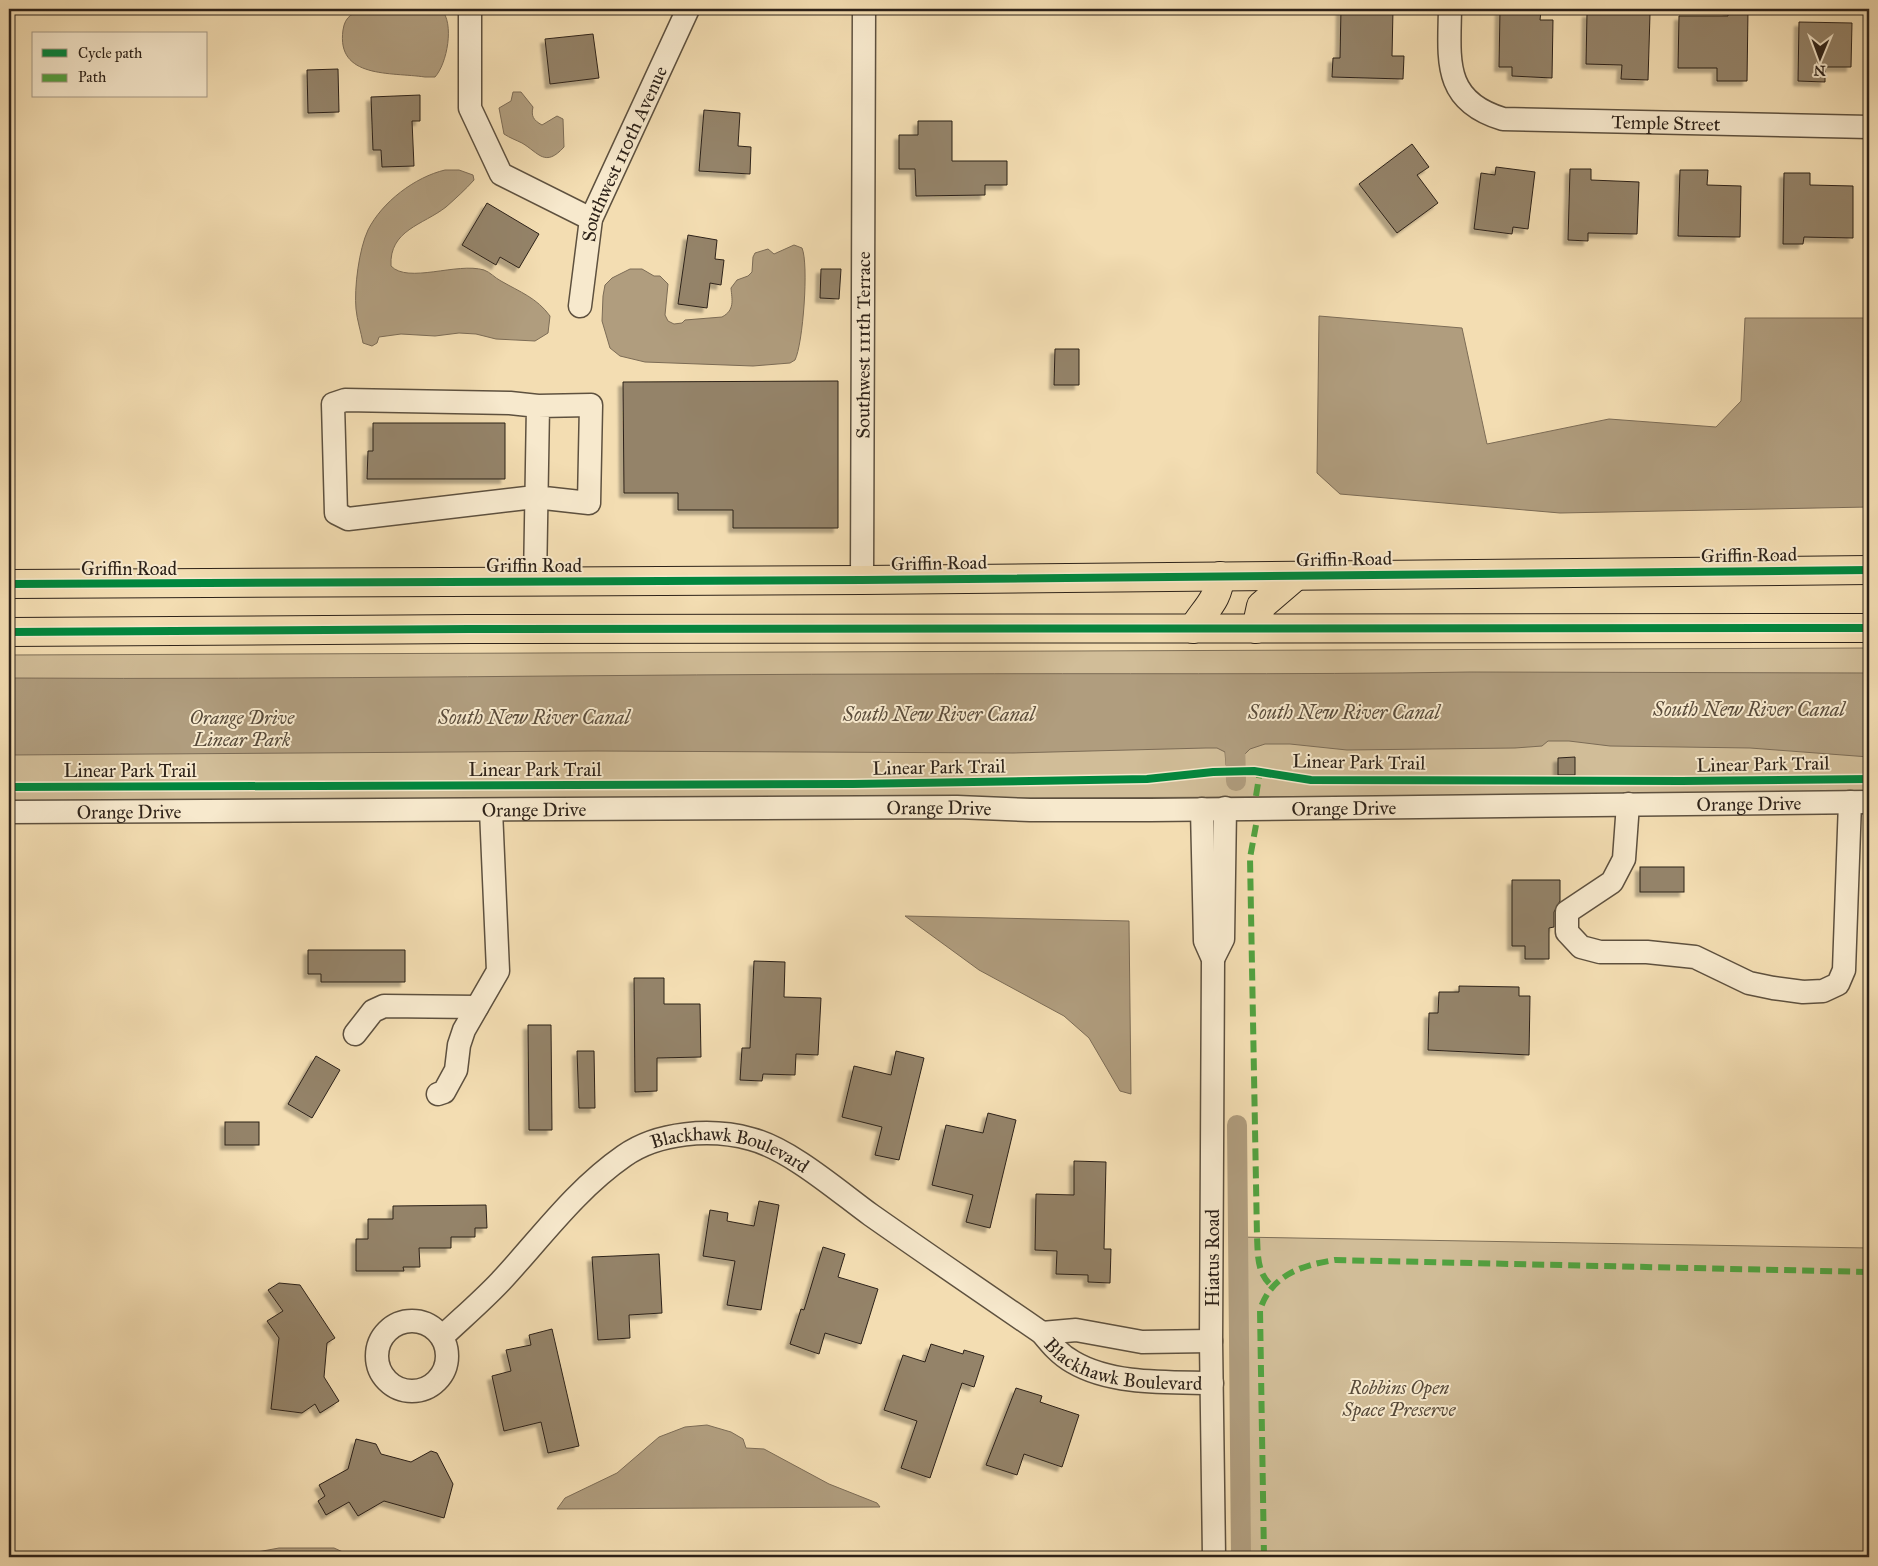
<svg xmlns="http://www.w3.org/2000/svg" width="1878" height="1566" font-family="'IM FELL Great Primer',serif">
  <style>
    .green { fill: #d1bd98; stroke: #7f7058 }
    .water { fill: #b09d7e; stroke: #7c6c56 }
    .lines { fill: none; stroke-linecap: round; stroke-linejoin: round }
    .canal { stroke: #b09d7e; stroke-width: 20 }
    .building { fill: #948369; stroke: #2d2219; filter: url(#shadow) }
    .minor-casing { stroke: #5e513f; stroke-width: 25 }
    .major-casing { stroke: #2d2219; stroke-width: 30 }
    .minor { stroke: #f7e9cd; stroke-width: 22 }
    .major { stroke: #f3ddb2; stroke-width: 28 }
    .quiet { stroke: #52a240; stroke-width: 6; stroke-dasharray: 12 6; stroke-linecap: butt }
    .cycleway-casing { stroke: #f7e9cd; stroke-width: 11 }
    .cycleway { stroke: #00873e; stroke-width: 8 }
    .labels { text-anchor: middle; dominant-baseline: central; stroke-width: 4; stroke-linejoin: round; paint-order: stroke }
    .street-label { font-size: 19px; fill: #2d2219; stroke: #f7e9cd }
    .park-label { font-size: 19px; font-style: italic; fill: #564939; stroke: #f7e9cd }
    .water-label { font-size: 20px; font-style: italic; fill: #5b4d3c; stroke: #f7e9cd }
  </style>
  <defs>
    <filter id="shadow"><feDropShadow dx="-4.5" dy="4.5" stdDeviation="1" flood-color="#0004"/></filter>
  </defs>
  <rect width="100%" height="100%" fill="#f3ddb2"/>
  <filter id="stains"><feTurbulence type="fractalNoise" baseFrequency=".004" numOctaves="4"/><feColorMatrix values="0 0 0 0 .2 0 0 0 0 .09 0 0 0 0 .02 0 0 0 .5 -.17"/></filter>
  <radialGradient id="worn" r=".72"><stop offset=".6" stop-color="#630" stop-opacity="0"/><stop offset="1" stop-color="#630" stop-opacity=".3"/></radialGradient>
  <!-- green -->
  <g class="green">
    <polygon points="1869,648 1869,794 9,803 9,655"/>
    <polygon points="1238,1237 1869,1248 1869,1557 1242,1557"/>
  </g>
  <!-- water -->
  <g class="water">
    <path d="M367 9H441C455 23 447 64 435 77H425C391 72 336 79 343 30 345 16 353 12 367 9Z"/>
    <path d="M513 92H521L533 107C531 116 533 120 542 125L557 116 563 119 564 147C545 168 539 153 522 143 516 140 510 138 504 134L499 108 511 101Z"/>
    <path d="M445 170H459L473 175 474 180C466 189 455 199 446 207 423 225 389 230 391 266 408 284 457 262 484 270 490 272 495 278 501 281 520 292 537 298 550 316L548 333 535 341 496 339 476 334 459 333 435 336 401 334 379 337 377 343 372 346 363 343C361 332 357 320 356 309 354 288 359 249 368 230 382 202 415 177 445 170Z"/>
    <path d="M794 245 802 248C809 264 803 344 795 360L790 363 753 366 645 362 620 356 610 348 602 321 603 296 605 285 612 278 630 269H642L654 276H660L668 284 665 315 668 321 674 324 682 323 685 320 722 317C735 310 732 300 731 288L737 280 748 276 752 272 753 257 755 253 768 249 774 254Z"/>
    <polygon points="1319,316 1462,328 1487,444 1609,419 1716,427 1741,401 1745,318 1869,318 1869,507 1560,513 1340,494 1317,473"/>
    <path d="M1470 672 1869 673V757L1750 748 1610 746 1569 741H1548L1542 746 1515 748 1347 750 1290 744H1265L1250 749 1243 756V765H1226L1225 752 1217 748H1206L1013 753 596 751 9 755V678C315 680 620 674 926 674 1108 673 1289 675 1470 672Z"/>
    <polygon points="905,916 1129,921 1131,1094 1120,1091 1089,1038 1064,1016 979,970"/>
    <polygon points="707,1425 731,1432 743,1439 746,1448 764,1449 829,1484 877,1503 880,1507 557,1509 565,1498 617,1473 659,1437 685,1427"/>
    <polygon points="279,1548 334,1548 354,1557 230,1557"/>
  </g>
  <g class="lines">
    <!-- canal -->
    <g class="canal">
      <polyline points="1235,739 1236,781"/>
      <polyline points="1237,1125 1241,1557"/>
    </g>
  </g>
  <!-- building -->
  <g class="building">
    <polygon points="1341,9 1393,10 1392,56 1404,56 1403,79 1332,77 1333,58 1340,58"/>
    <polygon points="1728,9 1748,10 1747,81 1717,81 1717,68 1678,68 1679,16 1728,16"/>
    <polygon points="1500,10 1541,11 1540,20 1553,20 1552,78 1512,76 1512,67 1499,67"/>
    <polygon points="1587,13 1650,14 1648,80 1621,79 1622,65 1586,64"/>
    <polygon points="1799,22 1852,23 1851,67 1825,67 1825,82 1798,81"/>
    <polygon points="593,34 599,78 550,84 545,39"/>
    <polygon points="338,69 339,112 308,113 307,70"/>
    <polygon points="420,95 420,121 412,121 414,166 382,167 381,150 373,150 371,97"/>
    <polygon points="704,110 740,113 738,146 751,147 750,174 699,171"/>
    <polygon points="918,121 952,121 952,161 1007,161 1007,185 985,185 985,195 916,196 915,169 899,169 899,135 918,135"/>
    <polygon points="1412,144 1429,167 1417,175 1438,203 1397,233 1359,184"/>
    <polygon points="1496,167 1535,172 1528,229 1513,227 1512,234 1474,229 1481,173 1495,175"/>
    <polygon points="1570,169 1591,169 1591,180 1639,182 1637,234 1588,233 1588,241 1568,240"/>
    <polygon points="1680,170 1708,170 1707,185 1741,186 1740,237 1678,236"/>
    <polygon points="1784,173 1810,173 1810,185 1853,186 1853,238 1804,237 1803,244 1783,244"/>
    <polygon points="487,203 539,234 519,268 500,257 496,265 462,245"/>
    <polygon points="688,235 717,240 715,259 724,260 721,285 710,283 707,308 678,304"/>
    <polygon points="821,269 841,269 839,299 820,298"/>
    <polygon points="1055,349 1079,349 1079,385 1054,385"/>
    <polygon points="838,381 838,528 733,528 733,510 678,510 678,493 624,493 623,382"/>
    <polygon points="373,423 505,423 505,479 367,479 368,451 373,451"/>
    <polygon points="1575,757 1575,775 1558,775 1558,758"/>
    <rect x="1640" y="867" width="44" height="25"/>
    <polygon points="1512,880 1560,880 1560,901 1554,912 1554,927 1549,928 1549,959 1525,959 1525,946 1512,946"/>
    <polygon points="308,950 405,950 405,982 321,982 321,974 308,974"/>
    <polygon points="754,961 785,962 784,997 821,998 818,1055 796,1054 795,1075 763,1074 762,1081 740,1080 742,1048 750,1048"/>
    <polygon points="634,978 664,978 664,1004 700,1004 701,1057 657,1058 657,1091 635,1092"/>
    <polygon points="1459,986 1519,987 1519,996 1530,996 1529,1055 1428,1050 1429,1013 1438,1013 1439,992 1459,992"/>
    <polygon points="528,1025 551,1025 552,1130 529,1130"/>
    <polygon points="577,1051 594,1051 595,1108 579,1108"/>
    <polygon points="896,1051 924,1058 899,1160 875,1155 882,1127 842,1117 854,1066 891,1075"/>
    <polygon points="316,1056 340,1070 312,1118 288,1104"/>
    <polygon points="988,1113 1016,1120 990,1228 966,1222 973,1195 932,1185 946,1125 983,1133"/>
    <rect x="225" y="1122" width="34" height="23"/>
    <polygon points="1074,1161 1106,1162 1104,1249 1111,1249 1110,1283 1088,1282 1088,1275 1056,1274 1057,1251 1035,1250 1036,1194 1074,1195"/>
    <polygon points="759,1201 779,1205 761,1310 727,1305 735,1261 703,1256 710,1210 728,1213 727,1221 754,1226"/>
    <polygon points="486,1205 487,1228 475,1228 475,1237 451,1237 451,1248 419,1248 420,1267 403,1267 404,1271 356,1271 356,1239 368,1239 368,1219 393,1219 393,1206"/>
    <polygon points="823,1247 845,1254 838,1277 878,1289 861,1344 825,1333 819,1354 790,1344 801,1309 804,1310"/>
    <polygon points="659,1254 662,1313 629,1315 630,1338 598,1340 592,1257"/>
    <polygon points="279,1283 300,1285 335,1338 327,1343 324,1377 339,1401 320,1413 315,1404 302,1413 271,1409 279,1338 267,1321 283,1311 268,1290"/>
    <polygon points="552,1329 579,1446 548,1453 541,1422 504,1431 492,1376 511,1371 506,1350 531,1345 529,1335"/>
    <polygon points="931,1344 963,1354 964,1350 984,1356 974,1387 962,1383 930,1478 901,1468 917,1421 884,1410 903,1355 925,1362"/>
    <polygon points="1016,1388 1042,1396 1040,1402 1079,1415 1062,1467 1024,1454 1017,1475 986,1465"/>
    <polygon points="356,1439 376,1444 381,1454 411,1462 431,1451 437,1453 453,1484 444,1518 384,1501 358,1516 349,1502 326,1515 318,1501 325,1496 319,1485 348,1469"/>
  </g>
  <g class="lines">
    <!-- minor casing -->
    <g class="minor-casing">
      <g id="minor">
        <polyline points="470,9 470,108 501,174 591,219"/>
        <path id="s1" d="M1450 9C1449 61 1443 101 1503 119L1869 127"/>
        <path id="s2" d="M580 306 591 219 688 9"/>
        <path id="s3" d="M862 580 864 9"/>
        <polyline points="535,582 538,406 510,403 345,400 333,404 336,513 348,519 535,497 589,503 591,405 538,406"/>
        <polyline points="1628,804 1624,859 1612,882 1567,912 1567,932 1581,947 1600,952 1647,952 1695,957 1749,983 1773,988 1803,992 1823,991 1838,984 1844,970 1850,802"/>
        <polyline points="1202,809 1205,941 1213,959 1211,1341 1214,1557"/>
        <path id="s4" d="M9 812 957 807 1030 810H1150L1869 802"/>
        <polyline points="1213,959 1223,939 1225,808"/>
        <polyline points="355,1034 373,1011 384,1006 477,1007"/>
        <polyline points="438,1094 444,1092 456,1070 459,1045 464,1030 498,971 491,810"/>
        <circle cx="412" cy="1356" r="35"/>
        <polyline points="1042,1333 1076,1330 1142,1342 1211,1341"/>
        <path id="s5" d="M442 1337C461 1319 482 1301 500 1282 540 1239 575 1190 624 1156 658 1132 711 1128 751 1139 790 1149 838 1191 871 1215 928 1255 985 1294 1042 1333 1051 1344 1060 1355 1073 1362 1112 1385 1168 1382 1212 1383"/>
      </g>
    </g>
    <!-- major casing -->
    <g class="major-casing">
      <g id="major">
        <polyline points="9,584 862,580 1869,570"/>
        <path d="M1193 629C1204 610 1219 600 1220 576"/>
        <polyline points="1256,629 1261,606 1296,576"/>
        <polyline points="9,632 469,629 1869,628"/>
      </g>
    </g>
    <!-- minor -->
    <use href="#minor" class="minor"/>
    <!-- major -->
    <use href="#major" class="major"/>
    <!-- quiet -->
    <g class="quiet">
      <polyline points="1256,796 1260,771"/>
      <path d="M1256 825 1250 858 1257 1237C1258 1257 1257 1274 1273 1287"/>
      <path d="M1264 1557 1260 1310C1271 1275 1302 1265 1335 1260L1869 1272"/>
    </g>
    <!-- cycleway casing -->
    <g class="cycleway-casing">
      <g id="cycleway">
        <polyline points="9,584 862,580 1869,570"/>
        <polyline points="9,632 469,629 1869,628"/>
        <polyline points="9,787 853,784 1147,779 1213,772 1254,771 1311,780 1682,781 1869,779"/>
      </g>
    </g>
    <!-- cycleway -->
    <use href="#cycleway" class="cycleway"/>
  </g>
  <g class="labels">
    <!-- street labels -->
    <g class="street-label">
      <text stroke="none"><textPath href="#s1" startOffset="299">Temple Street</textPath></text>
      <text stroke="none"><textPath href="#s2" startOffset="160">Southwest 110th Avenue</textPath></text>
      <text stroke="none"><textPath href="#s3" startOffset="235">Southwest 111th Terrace</textPath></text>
      <text transform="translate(1749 555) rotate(-1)">Griffin Road</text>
      <text transform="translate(1344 559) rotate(-1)">Griffin Road</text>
      <text transform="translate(939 563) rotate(-1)">Griffin Road</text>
      <text x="534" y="565">Griffin Road</text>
      <text x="129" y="568">Griffin Road</text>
      <text transform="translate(1359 762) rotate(1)">Linear Park Trail</text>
      <text transform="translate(1763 764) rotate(-1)">Linear Park Trail</text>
      <text transform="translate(939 767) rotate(-1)">Linear Park Trail</text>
      <text x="535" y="769">Linear Park Trail</text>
      <text x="130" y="770">Linear Park Trail</text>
      <text stroke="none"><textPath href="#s4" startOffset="1740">Orange Drive</textPath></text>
      <text stroke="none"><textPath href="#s4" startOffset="1335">Orange Drive</textPath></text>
      <text stroke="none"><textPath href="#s4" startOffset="930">Orange Drive</textPath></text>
      <text stroke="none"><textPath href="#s4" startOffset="525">Orange Drive</textPath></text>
      <text stroke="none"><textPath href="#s4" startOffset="120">Orange Drive</textPath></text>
      <text stroke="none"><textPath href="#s5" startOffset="370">Blackhawk Boulevard</textPath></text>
      <text transform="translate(1212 1258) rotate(-90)">Hiatus Road</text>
      <text stroke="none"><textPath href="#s5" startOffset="832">Blackhawk Boulevard</textPath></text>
    </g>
    <!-- park labels -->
    <g class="park-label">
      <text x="242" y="717">Orange Drive<tspan x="242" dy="22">Linear Park</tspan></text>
      <text x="1399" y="1387">Robbins Open<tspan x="1399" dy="22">Space Preserve</tspan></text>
    </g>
    <!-- water labels -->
    <g class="water-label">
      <text x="1749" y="709">South New River Canal</text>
      <text x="1344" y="712">South New River Canal</text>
      <text x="939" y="714">South New River Canal</text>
      <text x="534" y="717">South New River Canal</text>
    </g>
  </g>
  <!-- margin -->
  <rect width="1878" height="1566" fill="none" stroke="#f3ddb2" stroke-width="30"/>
  <rect x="10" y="10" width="1858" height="1546" fill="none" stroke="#2d2219" stroke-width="2.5"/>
  <rect x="15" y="15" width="1848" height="1536" fill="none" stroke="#2d2219"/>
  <!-- legend -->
  <rect x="32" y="32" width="175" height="65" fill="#f7e9cd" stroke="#a69985"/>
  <rect x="42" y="49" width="25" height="8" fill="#00873e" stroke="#a69985"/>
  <text x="78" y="58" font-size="15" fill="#2d2219">Cycle path</text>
  <rect x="42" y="74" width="25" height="8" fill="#52a240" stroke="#a69985"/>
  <text x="78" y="82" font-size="15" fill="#2d2219">Path</text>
  <!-- north arrow -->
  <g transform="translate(1820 58) rotate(181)" stroke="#f7e9cd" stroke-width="4" paint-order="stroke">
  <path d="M0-4L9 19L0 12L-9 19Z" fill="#2d2219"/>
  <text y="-8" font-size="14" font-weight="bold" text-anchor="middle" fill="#2d2219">N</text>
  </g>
  <rect width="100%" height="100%" filter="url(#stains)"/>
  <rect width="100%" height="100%" fill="url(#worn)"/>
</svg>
